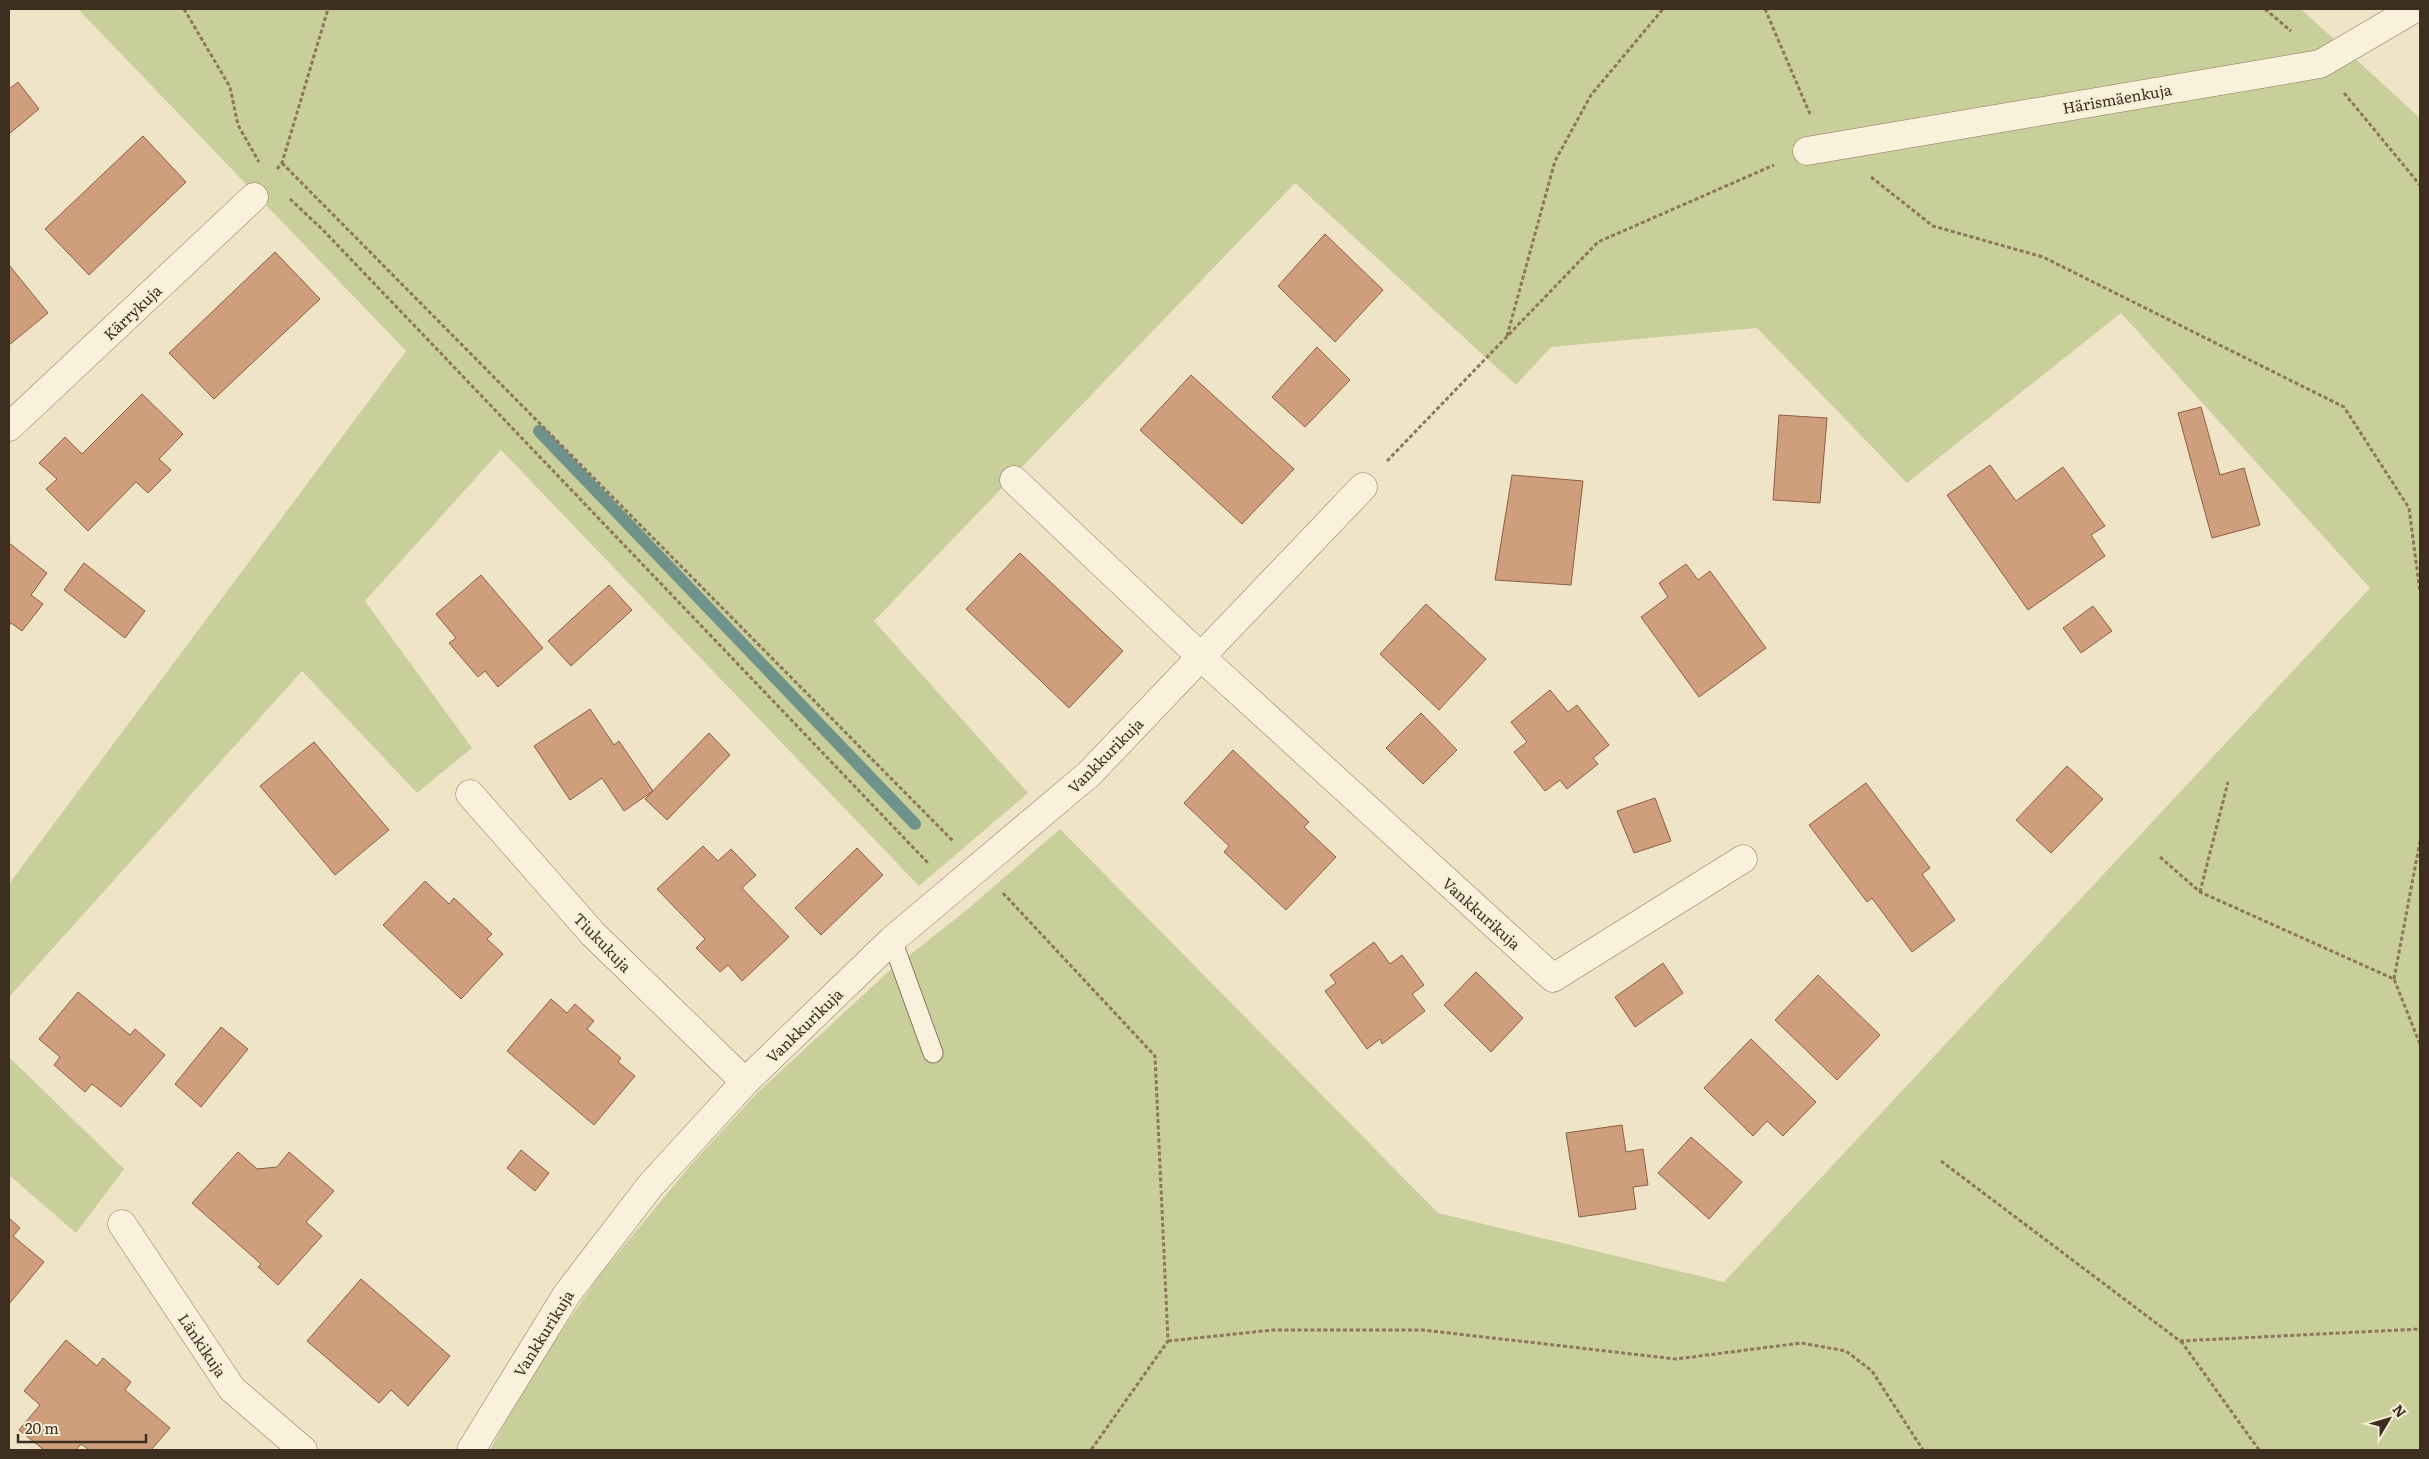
<svg xmlns="http://www.w3.org/2000/svg" width="2429" height="1459" font-family="Literata,serif">
  <style>
    .green { fill: #c9cf9b }
    .lines { fill: none; stroke-linecap: round; stroke-linejoin: round }
    .stream { stroke: #6f938a; stroke-width: 12 }
    .building { fill: #cf9f7d; stroke: #8d5f41 }
    .lane-casing { stroke: #8d765c; stroke-width: 21 }
    .street-casing { stroke: #8d765c; stroke-width: 29 }
    .path { stroke: #8d765c; stroke-width: 3; stroke-dasharray: 4 2.5; stroke-linecap: butt }
    .lane { stroke: #faf1dc; stroke-width: 19 }
    .street { stroke: #faf1dc; stroke-width: 28 }
    .labels { text-anchor: middle; dominant-baseline: central; stroke-width: 4; stroke-linejoin: round; paint-order: stroke }
    .street-label { font-size: 15px; fill: #3d2e20; stroke: #f7eed8 }
  </style>
  <rect width="100%" height="100%" fill="#f0e4c8"/>
  <!-- green -->
  <g class="green">
    <polygon points="78,9 2301,9 2420,118 2420,1450 490,1450 532,1374 599,1276 689,1167 757,1093 888,972 968,909 1060,829 1438,1213 1724,1282 2370,588 2121,313 1907,483 1757,328 1551,347 1516,385 1295,183 874,621 1028,793 919,886 501,450 365,601 472,748 417,793 302,671 9,997 9,884 406,351"/>
    <polygon points="9,1057 124,1169 76,1233 9,1175"/>
  </g>
  <g class="lines">
    <!-- stream -->
    <polyline class="stream" points="539,431 915,824"/>
  </g>
  <!-- building -->
  <g class="building">
    <polygon points="18,82 39,109 9,134 9,89"/>
    <polygon points="143,136 186,182 89,275 45,229"/>
    <polygon points="1325,234 1383,290 1335,342 1278,286"/>
    <polygon points="275,252 320,299 214,399 169,353"/>
    <polygon points="9,265 48,313 9,345"/>
    <polygon points="1317,347 1350,380 1305,427 1272,397"/>
    <polygon points="1191,375 1294,469 1242,524 1140,430"/>
    <polygon points="142,394 183,434 159,459 171,470 148,493 136,482 88,531 46,489 57,479 39,463 65,437 82,454"/>
    <polygon points="2201,407 2220,475 2244,468 2260,525 2212,538 2178,413"/>
    <polygon points="1779,415 1827,418 1820,503 1773,500"/>
    <polygon points="1990,465 2016,501 2063,467 2105,526 2091,535 2105,556 2028,610 1947,495"/>
    <polygon points="1512,475 1583,481 1571,585 1495,580"/>
    <polygon points="9,543 47,573 31,595 43,604 22,631 11,623 9,626"/>
    <polygon points="1020,553 1123,651 1069,708 966,609"/>
    <polygon points="84,563 145,611 125,638 64,590"/>
    <polygon points="1686,564 1698,580 1710,571 1766,648 1699,697 1641,617 1668,597 1659,583"/>
    <polygon points="481,575 543,648 498,687 485,671 478,677 449,643 456,638 436,614"/>
    <polygon points="609,585 632,610 571,666 548,641"/>
    <polygon points="1426,604 1486,659 1439,710 1380,654"/>
    <polygon points="2093,606 2112,631 2081,653 2063,628"/>
    <polygon points="1550,690 1568,712 1577,705 1609,745 1593,758 1598,764 1567,789 1560,780 1545,791 1514,752 1527,742 1511,722"/>
    <polygon points="590,709 614,745 619,741 653,791 624,811 602,778 570,800 534,746"/>
    <polygon points="1421,713 1457,750 1423,784 1386,748"/>
    <polygon points="709,733 730,755 667,820 645,799"/>
    <polygon points="314,742 389,830 335,875 260,786"/>
    <polygon points="1233,750 1309,822 1304,827 1336,857 1286,910 1224,852 1229,846 1184,803"/>
    <polygon points="2067,766 2103,799 2051,853 2016,820"/>
    <polygon points="1866,783 1930,868 1922,874 1955,920 1912,952 1872,898 1867,902 1809,825"/>
    <polygon points="1655,798 1671,841 1634,853 1617,811"/>
    <polygon points="703,846 718,861 731,849 756,875 742,888 789,937 742,981 728,965 720,972 696,948 705,939 657,889"/>
    <polygon points="857,848 883,875 821,935 795,908"/>
    <polygon points="425,881 449,904 454,898 492,934 487,939 503,954 461,999 383,925"/>
    <polygon points="1374,942 1390,964 1402,955 1424,985 1412,994 1425,1011 1382,1044 1380,1039 1367,1049 1325,991 1336,983 1330,975"/>
    <polygon points="1663,963 1683,993 1635,1027 1615,997"/>
    <polygon points="1476,972 1523,1018 1491,1052 1444,1005"/>
    <polygon points="1818,975 1880,1035 1837,1080 1775,1020"/>
    <polygon points="78,992 130,1035 135,1029 165,1055 121,1107 92,1084 85,1092 54,1065 60,1057 39,1039"/>
    <polygon points="551,999 567,1013 575,1004 594,1021 587,1029 621,1058 618,1062 635,1076 594,1125 507,1051"/>
    <polygon points="221,1027 248,1049 201,1107 175,1084"/>
    <polygon points="1751,1039 1816,1102 1783,1136 1767,1121 1753,1136 1704,1088"/>
    <polygon points="1622,1125 1626,1152 1643,1149 1648,1185 1633,1187 1636,1209 1579,1217 1566,1133"/>
    <polygon points="1691,1137 1742,1182 1709,1219 1658,1173"/>
    <polygon points="521,1150 549,1173 535,1191 507,1168"/>
    <polygon points="238,1152 257,1169 277,1167 289,1152 334,1191 306,1222 322,1236 278,1285 258,1267 261,1264 192,1203"/>
    <polygon points="9,1218 20,1228 13,1236 44,1262 9,1304"/>
    <polygon points="361,1279 450,1356 408,1406 391,1390 379,1403 307,1341"/>
    <polygon points="66,1340 97,1366 103,1358 131,1382 125,1390 170,1428 151,1450 89,1450 81,1444 76,1450 44,1450 19,1430 40,1405 24,1391"/>
  </g>
  <g class="lines">
    <!-- lane casing -->
    <g class="lane-casing">
      <polyline id="lane" points="892,940 933,1053"/>
    </g>
    <!-- street casing -->
    <g class="street-casing">
      <g id="street">
        <polyline points="1807,151 2320,64 2414,9"/>
        <polyline points="9,427 254,197"/>
        <polyline points="1014,480 1200,656 1553,978 1743,859"/>
        <polyline points="470,794 593,934 745,1082"/>
        <polyline points="122,1224 232,1389 303,1450"/>
        <polyline points="471,1450 567,1294 650,1186 745,1082 892,940 1089,774 1363,487"/>
      </g>
    </g>
    <!-- path -->
    <g class="path">
      <polyline points="184,9 230,87 238,125 259,162"/>
      <polyline points="1765,9 1810,114"/>
      <polyline points="2265,9 2291,31"/>
      <polyline points="2344,93 2420,185"/>
      <polyline points="282,163 953,841"/>
      <polyline points="277,169 282,163 328,9"/>
      <polyline points="1871,177 1933,226 2043,257 2344,407 2409,508 2420,592"/>
      <polyline points="290,199 323,230 928,863"/>
      <polyline points="1507,336 1555,161 1591,95 1663,9"/>
      <polyline points="1387,461 1598,242 1774,165"/>
      <polyline points="2160,857 2200,892 2394,979 2420,1044"/>
      <polyline points="2200,892 2228,782"/>
      <polyline points="1003,893 1155,1056 1168,1341 1091,1450"/>
      <polyline points="2394,979 2420,841"/>
      <polyline points="1941,1161 2180,1341 2420,1329"/>
      <polyline points="1168,1341 1273,1330 1423,1330 1676,1359 1801,1343 1846,1351 1872,1371 1923,1450"/>
      <polyline points="2181,1341 2259,1450"/>
    </g>
    <!-- lane -->
    <use href="#lane" class="lane"/>
    <!-- street -->
    <use href="#street" class="street"/>
  </g>
  <g class="labels">
    <!-- street labels -->
    <g class="street-label">
      <text transform="translate(2117 98) rotate(-10)">Härismäenkuja</text>
      <text transform="translate(132 312) rotate(-43)">Kärrykuja</text>
      <text transform="translate(1105 755) rotate(-45)">Vankkurikuja</text>
      <text transform="translate(1482 913) rotate(42)">Vankkurikuja</text>
      <text transform="translate(603 942) rotate(46)">Tiukukuja</text>
      <text transform="translate(804 1025) rotate(-44)">Vankkurikuja</text>
      <text transform="translate(543 1333) rotate(-58)">Vankkurikuja</text>
      <text transform="translate(203 1345) rotate(56)">Länkikuja</text>
    </g>
  </g>
  <!-- border -->
  <rect width="2429" height="1459" fill="none" stroke="#3d2e20" stroke-width="20"/>
  <!-- north arrow -->
  <g transform="translate(2389 1419) rotate(52)" stroke="#f7eed8" stroke-width="4" paint-order="stroke">
  <path d="M0-4L9 19L0 12L-9 19Z" fill="#3d2e20"/>
  <text y="-8" font-size="14" font-weight="bold" text-anchor="middle" fill="#3d2e20">N</text>
  </g>
  <!-- scale -->
  <path d="M18 1434v8h128v-8" fill="none" stroke="#3d2e20" stroke-width="2.5"/>
  <text x="25" y="1434" font-size="15" fill="#3d2e20" stroke="#f7eed8" stroke-width="4" paint-order="stroke">20 m</text>
</svg>
